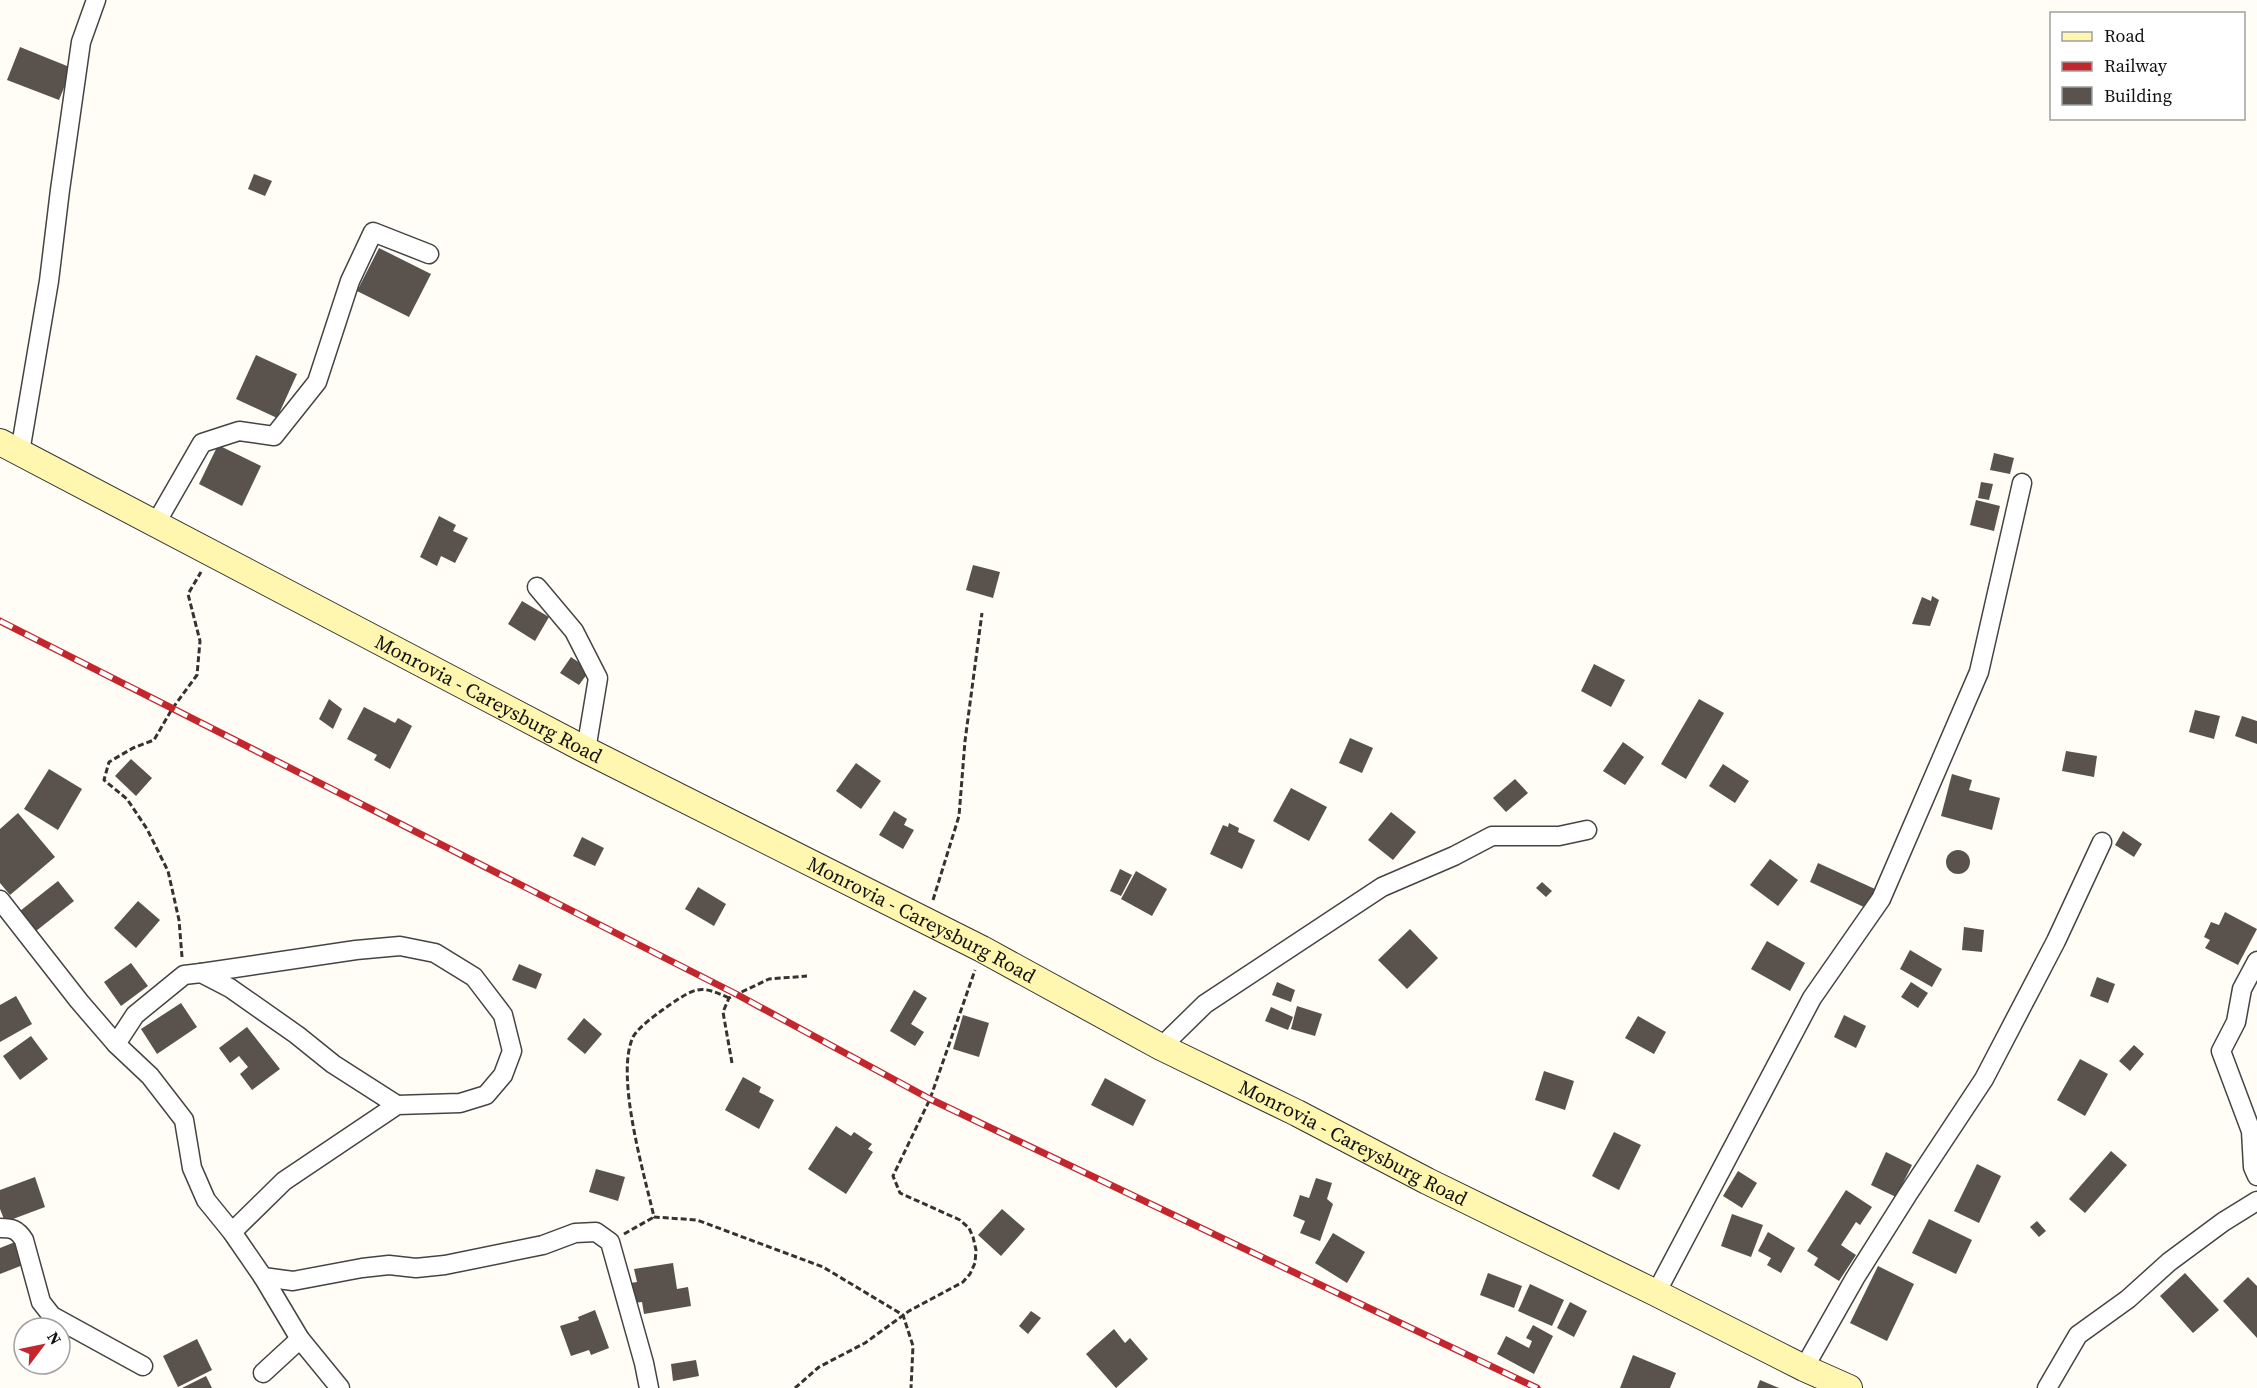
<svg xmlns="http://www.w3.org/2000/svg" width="2257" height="1388" font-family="'Source Serif 4',serif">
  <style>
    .building { fill: #5a524d }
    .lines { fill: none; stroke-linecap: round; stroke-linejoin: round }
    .street-casing { stroke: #444; stroke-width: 21 }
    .secondary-casing { stroke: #333; stroke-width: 28 }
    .path { stroke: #333; stroke-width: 3; stroke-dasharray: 6 3; stroke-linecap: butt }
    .street { stroke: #fff; stroke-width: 18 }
    .secondary { stroke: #fff6b0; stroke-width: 26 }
    .rail-casing { stroke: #c4262e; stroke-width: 7 }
    .rail { stroke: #fff; stroke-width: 4.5; stroke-dasharray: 14; stroke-linecap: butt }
    .labels { text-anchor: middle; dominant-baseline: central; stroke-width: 6; stroke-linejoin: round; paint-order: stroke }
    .street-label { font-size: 20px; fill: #111; stroke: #fff }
  </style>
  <rect width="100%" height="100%" fill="#fffdf5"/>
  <!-- building -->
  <g class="building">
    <polygon points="20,47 72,68 59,100 7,80"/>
    <polygon points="254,174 272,181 265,196 248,189"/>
    <polygon points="379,248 431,274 409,317 357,291"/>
    <polygon points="256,355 297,374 277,418 236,399"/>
    <polygon points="218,445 261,466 242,506 199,484"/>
    <polygon points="1994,453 2014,458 2010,474 1990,470"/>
    <polygon points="1981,482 1993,484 1989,500 1978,498"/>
    <polygon points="1976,500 2000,506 1994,531 1970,525"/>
    <polygon points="439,516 456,525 453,531 468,538 455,563 441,556 437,566 420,557"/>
    <polygon points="973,565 1000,572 993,598 966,590"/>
    <polygon points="1932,596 1939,600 1930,626 1912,624 1922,597 1931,601"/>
    <polygon points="522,601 549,617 535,641 508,624"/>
    <polygon points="571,657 590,670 579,685 560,673"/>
    <polygon points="1594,664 1625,680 1611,707 1581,691"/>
    <polygon points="329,699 342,709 333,729 319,719"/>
    <polygon points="1699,699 1724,713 1686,779 1661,764"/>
    <polygon points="364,707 395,723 398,718 412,726 390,769 374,760 377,755 347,739"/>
    <polygon points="2195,710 2220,716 2214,739 2189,732"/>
    <polygon points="2242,716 2257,721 2257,744 2235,736"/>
    <polygon points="1350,738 1373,748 1362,773 1339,763"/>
    <polygon points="1623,742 1644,757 1625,785 1603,771"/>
    <polygon points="2066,751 2097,756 2094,777 2062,771"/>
    <polygon points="131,759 152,778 136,796 115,776"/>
    <polygon points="856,763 881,781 861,809 836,791"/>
    <polygon points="1723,764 1749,781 1735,803 1709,786"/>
    <polygon points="49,769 82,789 58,830 24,809"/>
    <polygon points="1952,774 1972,780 1969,790 2000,798 1992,830 1941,816"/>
    <polygon points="1515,779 1528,793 1506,812 1493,798"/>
    <polygon points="1291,788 1327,807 1309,841 1273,821"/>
    <polygon points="894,811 907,819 904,825 914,830 903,849 879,835"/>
    <polygon points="1391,812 1416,832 1393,860 1368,840"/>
    <polygon points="18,813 55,857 10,895 0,883 0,829"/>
    <polygon points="1229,823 1239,828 1238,832 1255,840 1242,869 1210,854 1223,825 1228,827"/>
    <polygon points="2123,831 2142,844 2134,857 2115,845"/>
    <polygon points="582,837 604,848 595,866 573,856"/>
    <circle cx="1958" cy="862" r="12"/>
    <polygon points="1770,859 1798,880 1778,906 1750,885"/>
    <polygon points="1818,863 1875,889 1866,908 1810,882"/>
    <polygon points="1120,869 1132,875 1121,896 1110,891"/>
    <polygon points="1136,871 1167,889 1152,916 1121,899"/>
    <polygon points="58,881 74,901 36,931 20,911"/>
    <polygon points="1542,882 1552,891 1546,897 1536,888"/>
    <polygon points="698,887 726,904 714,926 685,909"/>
    <polygon points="138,901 160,920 136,948 114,928"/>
    <polygon points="2225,912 2257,929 2238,965 2205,948 2210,940 2204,937 2211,922 2219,925"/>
    <polygon points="1964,927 1984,930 1982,952 1962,950"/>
    <polygon points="1410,929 1438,958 1407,989 1378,960"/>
    <polygon points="1767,941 1805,963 1790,991 1751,969"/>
    <polygon points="1910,950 1942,969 1932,987 1900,969"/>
    <polygon points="131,963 148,986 121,1006 104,982"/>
    <polygon points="519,964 542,974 536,989 512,980"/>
    <polygon points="2097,977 2115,984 2108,1003 2090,996"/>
    <polygon points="1277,982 1295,990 1291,1002 1272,995"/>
    <polygon points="1911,982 1928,993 1918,1008 1901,997"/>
    <polygon points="914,990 927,998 911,1024 924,1032 915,1046 890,1031"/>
    <polygon points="16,996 32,1024 0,1042 0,1005"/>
    <polygon points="181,1003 197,1027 157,1054 141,1029"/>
    <polygon points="1297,1006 1322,1014 1315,1036 1291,1029"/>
    <polygon points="1271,1007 1293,1017 1288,1030 1265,1021"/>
    <polygon points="963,1015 989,1023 979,1057 953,1049"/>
    <polygon points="1844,1015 1866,1026 1856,1048 1834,1037"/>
    <polygon points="1638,1016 1666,1032 1654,1054 1625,1038"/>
    <polygon points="584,1018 602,1034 585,1054 567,1039"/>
    <polygon points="247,1027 280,1069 252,1090 240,1074 248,1067 239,1056 230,1063 219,1048"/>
    <polygon points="31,1036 48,1059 20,1080 3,1056"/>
    <polygon points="2134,1045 2144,1054 2130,1071 2119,1061"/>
    <polygon points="2080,1059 2108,1074 2085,1116 2057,1100"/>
    <polygon points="1544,1071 1574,1081 1565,1110 1535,1100"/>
    <polygon points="743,1077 761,1087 759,1092 774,1100 759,1129 725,1110"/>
    <polygon points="1105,1078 1146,1100 1133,1126 1091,1105"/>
    <polygon points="836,1126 851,1136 854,1132 872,1144 868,1149 873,1152 846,1194 808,1169"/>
    <polygon points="1614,1132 1641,1145 1619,1190 1592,1176"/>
    <polygon points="2111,1151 2127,1165 2085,1213 2069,1199"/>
    <polygon points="1886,1152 1912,1165 1896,1197 1871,1185"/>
    <polygon points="1977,1164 2001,1176 1979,1223 1954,1211"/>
    <polygon points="596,1169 625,1177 618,1201 589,1192"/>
    <polygon points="1738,1171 1757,1183 1742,1208 1723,1196"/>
    <polygon points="35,1177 45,1207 5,1222 0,1209 0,1190"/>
    <polygon points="1316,1178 1332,1183 1327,1199 1333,1204 1320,1241 1300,1233 1305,1221 1293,1216 1300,1195 1309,1198"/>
    <polygon points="1846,1190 1872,1207 1860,1225 1856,1222 1841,1245 1856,1255 1839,1281 1814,1265 1818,1258 1807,1251"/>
    <polygon points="1002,1209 1025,1229 1001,1256 978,1235"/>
    <polygon points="1732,1214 1763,1225 1751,1257 1721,1246"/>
    <polygon points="1929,1219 1972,1240 1956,1274 1912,1253"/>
    <polygon points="2037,1221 2046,1231 2039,1237 2030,1227"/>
    <polygon points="1768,1232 1795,1248 1781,1273 1767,1265 1771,1258 1758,1251"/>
    <polygon points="1333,1233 1365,1252 1347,1283 1315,1263"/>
    <polygon points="15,1242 23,1265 0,1274 0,1248"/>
    <polygon points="673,1263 677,1289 688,1287 691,1306 644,1314 642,1302 634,1303 630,1283 637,1282 634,1269"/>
    <polygon points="1878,1266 1914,1284 1887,1341 1850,1323"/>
    <polygon points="1488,1273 1522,1286 1514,1308 1480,1295"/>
    <polygon points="2185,1273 2219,1310 2193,1333 2160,1296"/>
    <polygon points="2248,1277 2257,1286 2257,1338 2223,1301"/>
    <polygon points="1530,1284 1564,1300 1552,1326 1518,1311"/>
    <polygon points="1570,1302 1587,1311 1574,1337 1557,1328"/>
    <polygon points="595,1310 609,1348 591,1355 589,1350 571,1356 560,1326 579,1320 578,1317"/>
    <polygon points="1031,1311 1041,1318 1028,1334 1019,1326"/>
    <polygon points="1533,1325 1553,1336 1534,1374 1497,1354 1506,1336 1529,1348 1532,1341 1526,1338"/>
    <polygon points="1114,1329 1125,1343 1130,1338 1148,1359 1116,1388 1086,1354"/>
    <polygon points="197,1339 212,1370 178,1387 163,1356"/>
    <polygon points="1633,1355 1676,1373 1670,1388 1620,1388"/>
    <polygon points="696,1360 699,1376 673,1381 671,1364"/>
    <polygon points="206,1376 212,1388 182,1388"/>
    <polygon points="1760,1380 1779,1388 1757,1388"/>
  </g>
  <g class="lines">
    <!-- street casing -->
    <g class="street-casing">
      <g id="street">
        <polyline points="20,452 49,281 60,190 81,42 96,0"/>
        <polyline points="156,523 202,443 239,431 274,436 317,382 350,281 373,232 429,254"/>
        <polyline points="537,587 574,631 598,678 586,750"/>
        <polyline points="0,900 79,1001 116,1044 150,1076 184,1120 192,1168 206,1200 232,1232 263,1277 300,1339 340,1388"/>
        <polyline points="2257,961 2242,989 2236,1022 2221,1051 2251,1131 2253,1167 2257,1176"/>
        <polyline points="201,973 356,950 400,946 435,953 474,977 503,1015 512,1051 503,1075 486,1095 460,1103 397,1105 284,1181 232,1232"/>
        <polyline points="116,1044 135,1015 184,975 201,973 230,988 297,1035 333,1064 397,1105"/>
        <polyline points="1161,1047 1205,1004 1382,887 1454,856 1492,836 1559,836 1587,830"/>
        <path d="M0 1228C12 1228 17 1229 24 1240L41 1302 52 1316 143 1366"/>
        <polyline points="263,1277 293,1281 362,1268 389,1265 416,1268 445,1265 543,1245 575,1233 596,1232 610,1242 644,1363 649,1388"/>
        <polyline points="1656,1293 1812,998 1881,899 1979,672 2022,483"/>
        <polyline points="1804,1368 1855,1278 1908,1194 1984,1079 2056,941 2102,842"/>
        <polyline points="263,1373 300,1339"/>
        <polyline points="2047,1388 2078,1335 2128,1299 2169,1262 2223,1222 2257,1201"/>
      </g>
    </g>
    <!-- secondary casing -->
    <g class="secondary-casing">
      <g id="secondary">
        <path id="s1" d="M0 442 586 750 982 949 1161 1047 1297 1113 1427 1181 1656 1293 1804 1368 1849 1388"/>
      </g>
    </g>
    <!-- path -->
    <g class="path">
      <polyline points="933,900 959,816 965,741 982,613"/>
      <polyline points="182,957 179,920 168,871 147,829 127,799 104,780 109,762 133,748 154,740 172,709 197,675 200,641 188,594 201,572"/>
      <path d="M729 998C701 985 696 987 671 1004 661 1011 639 1026 633 1037 615 1076 644 1173 654 1217L697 1220 823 1267 903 1315 913 1346 911 1388"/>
      <polyline points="732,1063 723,1012 729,998 769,979 807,976"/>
      <polyline points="624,1234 654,1217"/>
      <polyline points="795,1388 819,1367 865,1343 909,1311 963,1282 970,1274 975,1263 976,1250 973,1237 969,1228 960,1220 900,1193 893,1176 930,1099 975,970"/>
    </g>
    <!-- street -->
    <use href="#street" class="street"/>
    <!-- secondary -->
    <use href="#secondary" class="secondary"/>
    <!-- rail casing -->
    <g class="rail-casing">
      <polyline id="rail" points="0,621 736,994 930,1099 1537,1388"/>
    </g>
    <!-- rail -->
    <use href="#rail" class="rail"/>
  </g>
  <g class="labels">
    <!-- street labels -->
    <g class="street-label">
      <text stroke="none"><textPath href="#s1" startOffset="552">Monrovia - Careysburg Road</textPath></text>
      <text stroke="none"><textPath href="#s1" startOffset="1038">Monrovia - Careysburg Road</textPath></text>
      <text stroke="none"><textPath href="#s1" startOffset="1524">Monrovia - Careysburg Road</textPath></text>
    </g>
  </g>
  <!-- legend -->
  <rect x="2050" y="12" width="195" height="108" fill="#ffffff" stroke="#a0a0a0" stroke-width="1.5"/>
  <rect x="2062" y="32" width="30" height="9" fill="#fff6b0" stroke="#a0a0a0" stroke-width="1.5"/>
  <text x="2104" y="42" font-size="18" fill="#111111">Road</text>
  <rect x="2062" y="62" width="30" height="9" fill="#c4262e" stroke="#a0a0a0" stroke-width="1.5"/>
  <text x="2104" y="72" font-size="18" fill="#111111">Railway</text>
  <rect x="2062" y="87" width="30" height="18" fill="#5a524d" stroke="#a0a0a0" stroke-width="1.5"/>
  <text x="2104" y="102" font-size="18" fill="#111111">Building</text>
  <!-- north arrow -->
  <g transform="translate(42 1346) rotate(58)"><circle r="28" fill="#ffffff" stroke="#a0a0a0" stroke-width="1.5"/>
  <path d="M0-4.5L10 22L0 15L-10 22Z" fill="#c4262e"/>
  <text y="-9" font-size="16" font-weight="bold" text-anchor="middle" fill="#111111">N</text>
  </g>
</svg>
